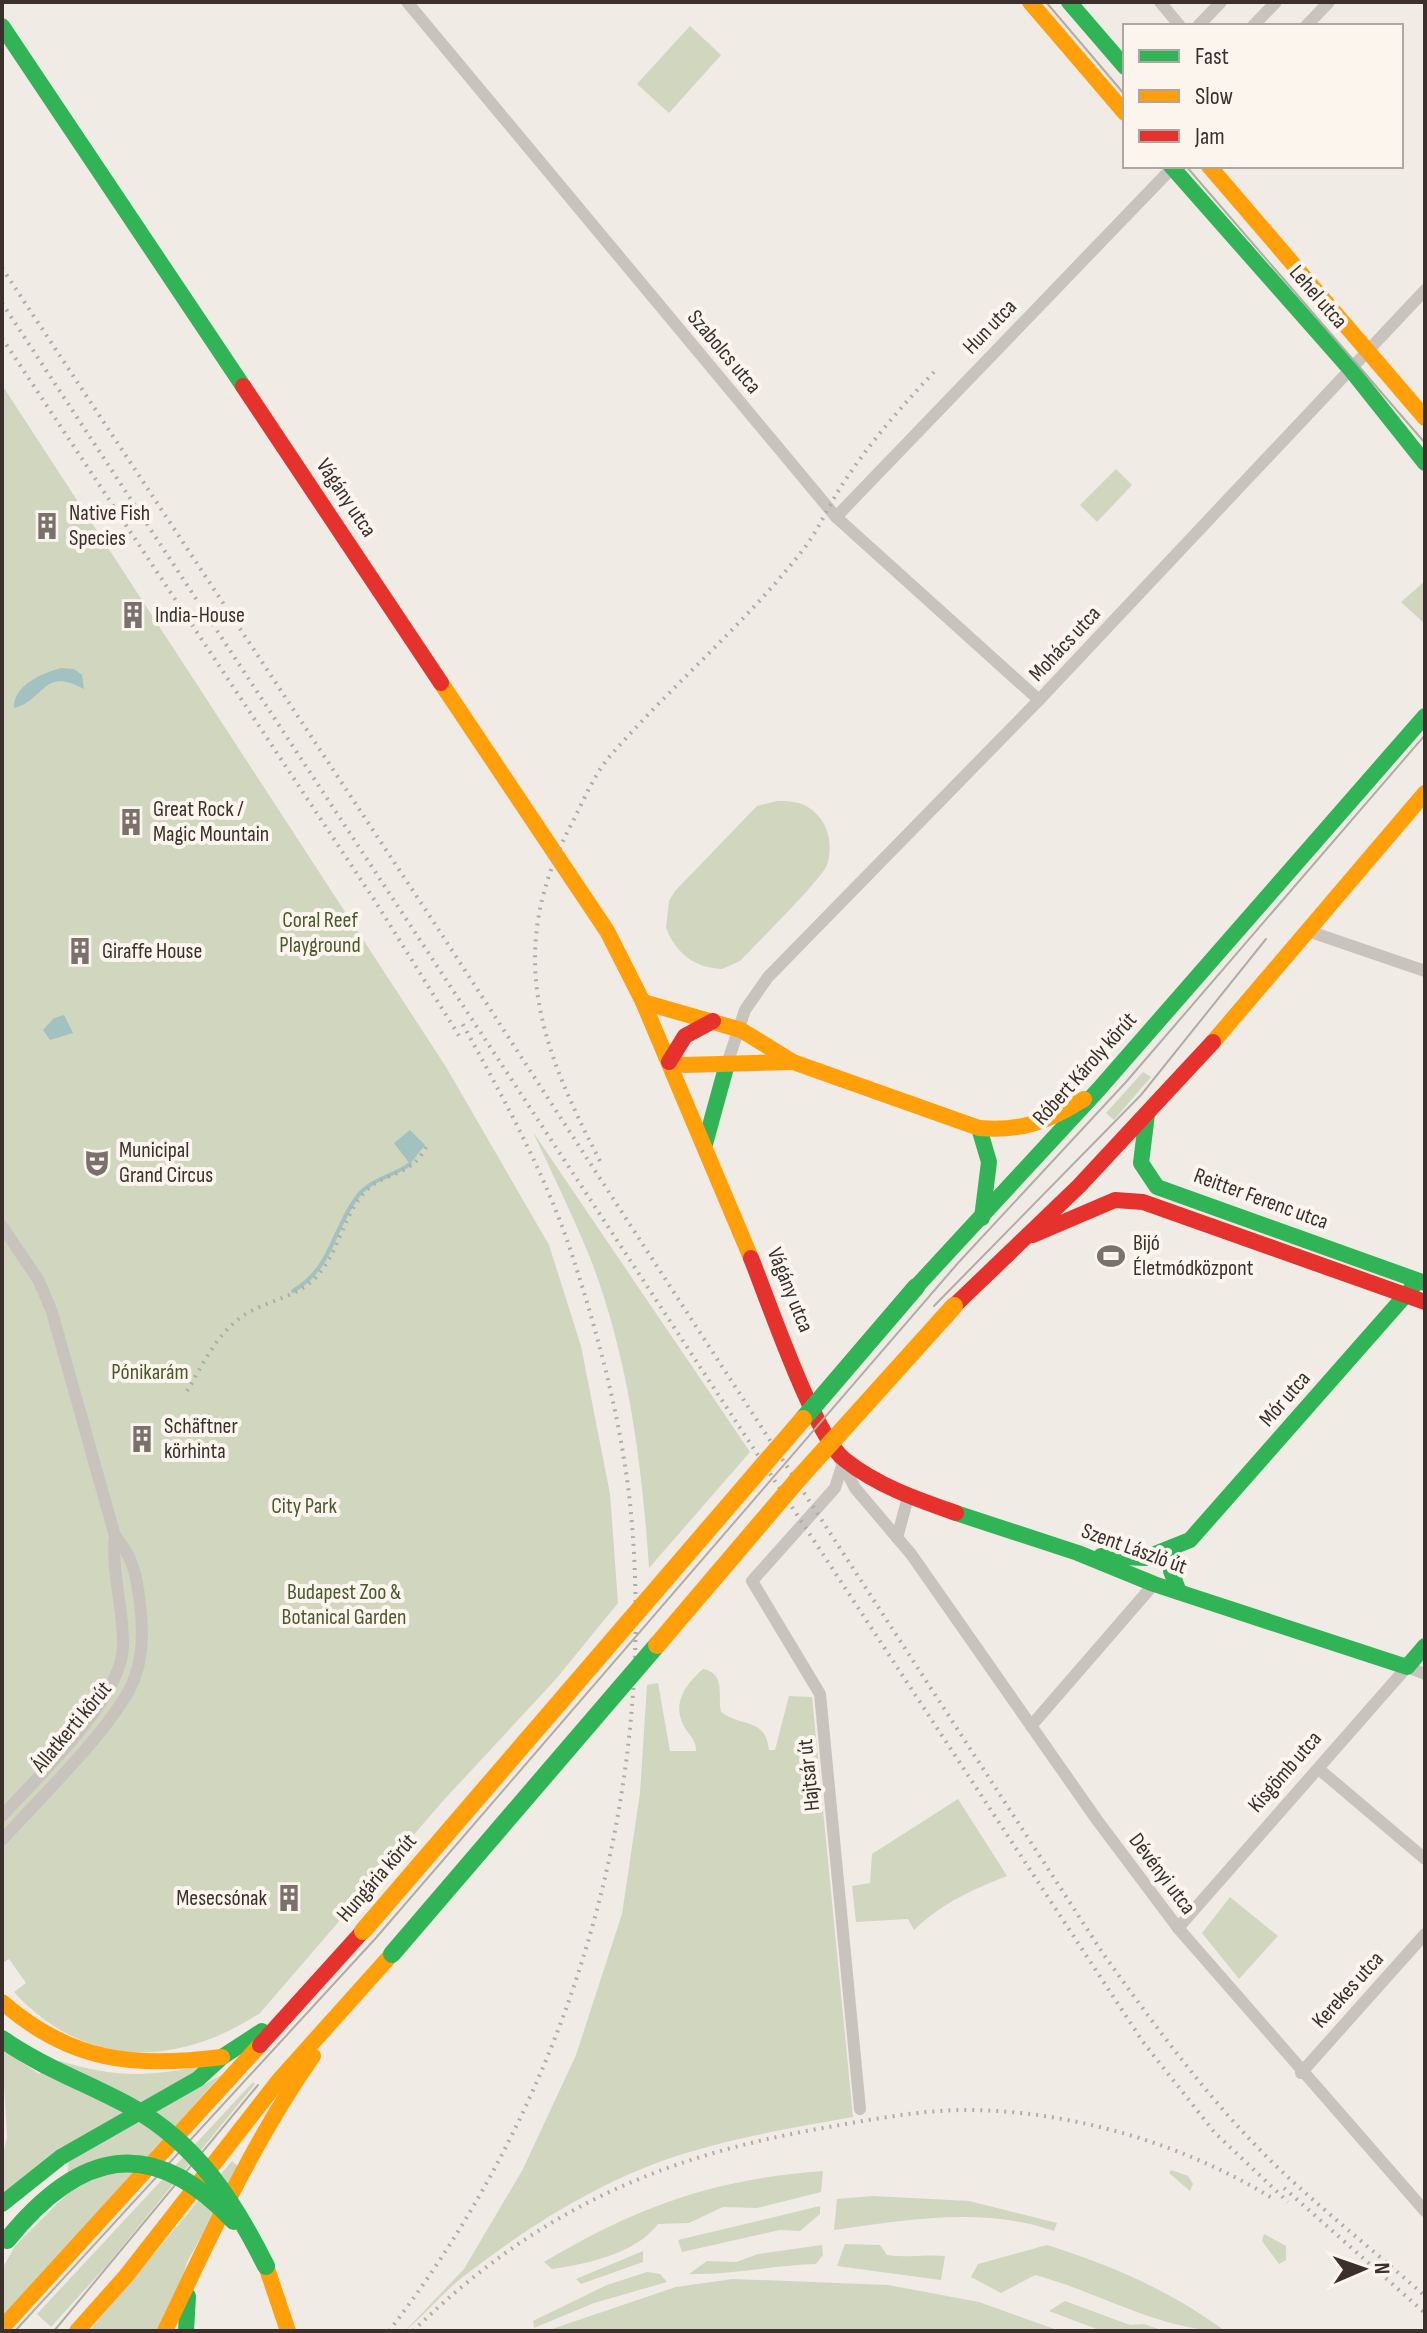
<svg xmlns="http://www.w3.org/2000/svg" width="1427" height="2333" font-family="'Sofia Sans Condensed',sans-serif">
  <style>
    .green { fill: #d1d6bf }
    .water { fill: #a1c2c1 }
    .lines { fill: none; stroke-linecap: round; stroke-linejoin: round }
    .stream { stroke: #a1c2c1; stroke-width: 4 }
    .street { stroke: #c9c3be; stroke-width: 12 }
    .fast { stroke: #30b455; stroke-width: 16 }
    .slow { stroke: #ff9f0a; stroke-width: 16 }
    .jam { stroke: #e5322d; stroke-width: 16 }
    .tram { stroke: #b1aca8; stroke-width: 2 }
    .rail { stroke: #b1aca8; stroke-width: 4; stroke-dasharray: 2 6; stroke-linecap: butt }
    .fast-bridge { stroke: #30b455; stroke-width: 18 }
    .slow-bridge { stroke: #ff9f0a; stroke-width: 18 }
    .labels { text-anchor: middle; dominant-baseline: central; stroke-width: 8; stroke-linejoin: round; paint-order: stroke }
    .street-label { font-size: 22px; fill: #3b302b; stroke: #fbf5ee }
    .poi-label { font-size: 22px; fill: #3b302b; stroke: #fbf5ee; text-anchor: start }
    .park-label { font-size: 22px; fill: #4a5a2e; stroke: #fbf5ee }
  </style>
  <rect width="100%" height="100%" fill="#f0ebe5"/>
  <!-- green -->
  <g class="green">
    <polygon points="690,26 721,55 669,113 637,84"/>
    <path d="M2 385 446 1067 549 1245 581 1346 610 1494 618 1603 556 1679 442 1802 260 2013C176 2068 85 2069 14 1992L26 1983 9 1959 2 1963Z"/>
    <polygon points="1116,469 1132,485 1097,522 1080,505"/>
    <polygon points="1425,581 1425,624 1401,602"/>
    <path d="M777 801C796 801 808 803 820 818 830 830 832 850 827 865 822 879 755 945 740 961L722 969C693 967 677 954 666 928L669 901 675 891 757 806Z"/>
    <polygon points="1143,1072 1151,1077 1114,1120 1106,1113"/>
    <path d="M533 1132 750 1452 649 1568C642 1463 628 1354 589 1255 572 1214 552 1173 533 1132Z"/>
    <path d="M703 1669C727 1674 717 1696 721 1712 743 1728 765 1717 769 1750H775L789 1696 812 1697 853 2117C797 2127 741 2136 686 2153 607 2177 533 2223 468 2273 445 2290 427 2313 405 2331L464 2269 523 2169 576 2055 622 1914 640 1793 647 1685 658 1683 670 1751H696C697 1739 686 1733 682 1722 673 1701 688 1682 703 1669Z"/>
    <path d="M958 1799 1007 1876C972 1890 942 1903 914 1930L908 1919 856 1922 852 1886 870 1883 872 1854Z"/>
    <polygon points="1230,1897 1278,1936 1239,1979 1202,1933"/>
    <path d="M2 2049 39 2074 60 2061C115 2078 151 2077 206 2065L2 2199V2159L7 2137Z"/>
    <polygon points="221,2075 2,2318 2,2269 15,2246 65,2196 69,2161"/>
    <polygon points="253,2082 255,2084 107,2265 51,2327 37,2314"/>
    <polygon points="232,2161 240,2168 187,2262 174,2307 160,2331 89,2331"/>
    <polygon points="1171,2170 1188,2176 1193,2184 1190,2191 1169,2173"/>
    <path d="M823 2171 821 2192 757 2208 723 2207 689 2223 658 2224C637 2253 587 2264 552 2269L544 2262C638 2206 714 2179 823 2171Z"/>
    <path d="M873 2196 969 2201 1057 2223 1054 2231C984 2206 906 2220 834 2230L837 2199Z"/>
    <polygon points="820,2206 820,2214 800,2231 780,2230 682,2252 678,2240"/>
    <polygon points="1264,2234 1286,2246 1286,2260 1279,2264 1262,2241"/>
    <path d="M845 2244 880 2245 887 2255C906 2258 924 2254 945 2256L941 2280 837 2266Z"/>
    <path d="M822 2245 823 2255 816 2264C774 2265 732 2275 689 2274L707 2261 736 2262 758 2254Z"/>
    <path d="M1047 2245C1111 2265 1171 2291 1225 2331 1161 2331 1096 2291 1035 2275L1001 2293 971 2277 978 2264Z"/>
    <polygon points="643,2251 643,2262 581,2284 576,2279"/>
    <polygon points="647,2272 660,2274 667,2282 594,2303 534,2328 533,2321 607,2285"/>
    <polygon points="733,2279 888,2285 979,2302 1060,2331 546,2331 676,2287"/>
    <polygon points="1065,2301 1130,2325 1144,2324 1164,2331 1102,2331 1049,2311"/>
  </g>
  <!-- water -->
  <g class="water">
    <path d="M61 668 74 669 82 675 84 689C43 666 45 700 14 708 13 685 43 673 61 668Z"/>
    <polygon points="64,1015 73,1033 50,1040 43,1030 54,1018"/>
    <polygon points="410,1130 425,1145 410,1164 394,1143"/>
  </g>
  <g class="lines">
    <!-- stream -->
    <path class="stream" d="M293 1291C333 1267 332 1230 357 1197 370 1179 392 1177 410 1164"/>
    <!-- street -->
    <g class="street">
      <polyline points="407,2 836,517 1039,700"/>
      <polyline points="1160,2 1180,26"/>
      <polyline points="1198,26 1221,2"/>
      <polyline points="1253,26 1276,2"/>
      <polyline points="1306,26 1329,2"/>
      <polyline points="836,517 1174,166"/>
      <polyline points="1311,932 1425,971"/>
      <polyline points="727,1064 745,1010 768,977 1039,700 1425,290"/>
      <path d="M2 1226 39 1281 52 1312 115 1536C111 1573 124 1609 123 1647 121 1700 38 1776 2 1816"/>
      <polyline points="837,1454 855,1488 911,1554 1097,1820 1178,1928 1425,2211"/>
      <polyline points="842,1466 835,1488 752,1581 820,1694 860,2109"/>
      <polyline points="897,1538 908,1497"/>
      <polyline points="1031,1726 1154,1584"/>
      <polyline points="1320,1770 1425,1859"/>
      <path d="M2 1840C36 1802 120 1721 135 1677 143 1655 143 1627 140 1604 137 1577 133 1556 115 1536"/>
      <polyline points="1178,1928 1407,1667 1425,1674"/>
      <polyline points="1301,2073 1425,1934"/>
    </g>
    <!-- fast -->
    <g class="fast">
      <polyline points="1069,2 1125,67"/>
      <polyline points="2,26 243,386"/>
      <polyline points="1171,166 1351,370 1425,463"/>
      <polyline points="1147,1114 1141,1163 1157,1187 1425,1283"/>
      <polyline points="979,1128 989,1162 982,1218"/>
      <polyline points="705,1144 727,1064"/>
      <polyline points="916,1287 1099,1089 1425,716"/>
      <polyline points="956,1513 1078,1553 1154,1584 1407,1667 1425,1646"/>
      <polyline points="1174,1549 1171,1571 1179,1592"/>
      <polyline points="1101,1556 1145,1558 1190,1540 1418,1281"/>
      <polyline points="2,2204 61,2157 198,2079 222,2057 262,2031"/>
      <polyline points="186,2331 188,2296"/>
    </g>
    <!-- slow -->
    <g class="slow">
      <polyline points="1030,2 1125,113"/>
      <polyline points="1209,166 1425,418"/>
      <polyline points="441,683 607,931 643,1002 751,1258"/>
      <path d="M643 1002 741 1030 793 1062 979 1128C1020 1132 1050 1121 1084 1099"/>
      <polyline points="1213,1042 1425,793"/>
      <polyline points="669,1062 684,1065 793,1062"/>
      <path d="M2 2002C71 2062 134 2068 222 2057"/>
      <polyline points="266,2266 288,2331"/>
      <polyline points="2,2328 260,2045"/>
      <polyline points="77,2331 126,2276 280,2079 392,1954"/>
      <path d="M165 2331C210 2237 253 2141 313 2056"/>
    </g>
    <!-- jam -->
    <g class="jam">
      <polyline points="243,386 441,683"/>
      <polyline points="669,1062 685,1036 713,1021"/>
      <polyline points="1033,1235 1115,1200 1143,1202 1425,1302"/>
      <path d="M751 1258C768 1300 814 1436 845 1460 878 1486 916 1499 956 1513"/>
      <polyline points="954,1306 1079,1186 1213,1042"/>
      <polyline points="260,2045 363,1931"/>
    </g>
    <!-- tram -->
    <g class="tram">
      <polyline points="1046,2 1125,95"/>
      <polyline points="1186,166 1425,443"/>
      <polyline points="934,1306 1141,1095 1266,939"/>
      <polyline points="15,2331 375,1939 958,1263 1126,1082 1425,735"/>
      <polyline points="54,2331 258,2085"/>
    </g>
    <!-- rail -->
    <g class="rail">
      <path d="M2 268 431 918 1104 1955C1161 2034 1219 2114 1291 2180 1335 2220 1381 2257 1425 2296"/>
      <polyline points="2,303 1143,2042 1215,2133 1288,2202"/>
      <polyline points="2,338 375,901 461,1039"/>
      <path d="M600 1161C538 1042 505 949 572 823 584 800 594 774 611 755 671 686 746 623 802 551 819 530 830 502 846 479 872 440 902 406 934 372"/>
      <path d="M187 1391C203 1364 218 1331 246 1314 270 1299 296 1298 316 1277 339 1253 342 1217 364 1193 384 1170 410 1179 426 1147"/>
      <polyline points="1284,2188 1425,2313"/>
      <path d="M389 2331C570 2097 660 1797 630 1503 621 1422 600 1341 575 1264 548 1178 505 1101 462 1023"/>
      <path d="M413 2331C535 2212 657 2157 823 2128 868 2120 915 2111 961 2110 1066 2109 1183 2143 1272 2198"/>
    </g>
    <!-- fast-bridge -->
    <g class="fast-bridge">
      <polyline points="803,1419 916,1287"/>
      <polyline points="392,1954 657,1645"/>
      <path d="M2 2039C43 2068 90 2084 133 2108 197 2144 234 2202 266 2266"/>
      <path d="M7 2240C79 2151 151 2133 234 2221"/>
    </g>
    <!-- slow-bridge -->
    <g class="slow-bridge">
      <polyline points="657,1645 800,1477 954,1306"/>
      <polyline points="363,1931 803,1419"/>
    </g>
  </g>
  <!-- icons -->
  <defs>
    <g id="building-bare" transform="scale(2.16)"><path d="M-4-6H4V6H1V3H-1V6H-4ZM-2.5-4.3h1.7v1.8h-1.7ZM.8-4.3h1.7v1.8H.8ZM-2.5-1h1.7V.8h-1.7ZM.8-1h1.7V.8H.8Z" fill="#7a716c" stroke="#fbf5ee" stroke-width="2.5" paint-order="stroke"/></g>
    <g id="theatre-bare" transform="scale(2.16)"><path d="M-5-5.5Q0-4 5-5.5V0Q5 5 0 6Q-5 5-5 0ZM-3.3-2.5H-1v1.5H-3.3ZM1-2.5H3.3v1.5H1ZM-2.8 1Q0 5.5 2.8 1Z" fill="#7a716c" stroke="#fbf5ee" stroke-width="2.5" paint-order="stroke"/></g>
    <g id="stadium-bare" transform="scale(2.16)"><path d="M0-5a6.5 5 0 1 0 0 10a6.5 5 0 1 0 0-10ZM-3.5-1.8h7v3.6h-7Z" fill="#7a716c" stroke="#fbf5ee" stroke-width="2.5" paint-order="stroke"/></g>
  </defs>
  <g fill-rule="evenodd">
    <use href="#building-bare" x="47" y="526"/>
    <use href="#building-bare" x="133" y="615"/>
    <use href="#building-bare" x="131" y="822"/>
    <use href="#building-bare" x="80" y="951"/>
    <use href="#theatre-bare" x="97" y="1163"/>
    <use href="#stadium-bare" x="1111" y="1256"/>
    <use href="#building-bare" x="142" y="1439"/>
    <use href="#building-bare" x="289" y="1898"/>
  </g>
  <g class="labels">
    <!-- street labels -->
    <g class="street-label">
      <text transform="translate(1318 297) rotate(49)">Lehel utca</text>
      <text transform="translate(990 327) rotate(-46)">Hun utca</text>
      <text transform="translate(724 352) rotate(50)">Szabolcs utca</text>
      <text transform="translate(346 498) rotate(56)">Vágány utca</text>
      <text transform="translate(1065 644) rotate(-47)">Mohács utca</text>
      <text transform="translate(1085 1069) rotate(-48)">Róbert Károly körút</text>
      <text transform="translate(1261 1199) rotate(20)">Reitter Ferenc utca</text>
      <text transform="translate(790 1290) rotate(68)">Vágány utca</text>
      <text transform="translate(1285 1399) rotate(-49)">Mór utca</text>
      <text transform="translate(1134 1549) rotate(20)">Szent László út</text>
      <text transform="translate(72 1727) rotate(-50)">Állatkerti körút</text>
      <text transform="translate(1285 1772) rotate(-49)">Kisgömb utca</text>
      <text transform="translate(809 1775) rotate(-96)">Hajtsár út</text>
      <text transform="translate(1162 1874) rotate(53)">Dévényi utca</text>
      <text transform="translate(377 1878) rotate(-49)">Hungária körút</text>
      <text transform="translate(1348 1990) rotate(-48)">Kerekes utca</text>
    </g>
    <!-- poi labels -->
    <g class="poi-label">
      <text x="69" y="513">Native Fish<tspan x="69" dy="25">Species</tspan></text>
      <text x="155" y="615">India-House</text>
      <text x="153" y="809">Great Rock /<tspan x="153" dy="25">Magic Mountain</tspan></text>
      <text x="102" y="951">Giraffe House</text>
      <text x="119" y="1150">Municipal<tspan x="119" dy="25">Grand Circus</tspan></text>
      <text x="1133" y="1243">Bijó<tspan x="1133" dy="25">Életmódközpont</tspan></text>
      <text x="164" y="1426">Schäftner<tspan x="164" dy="25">körhinta</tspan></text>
      <text x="267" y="1898" text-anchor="end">Mesecsónak</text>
    </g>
    <!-- park labels -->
    <g class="park-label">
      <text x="320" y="920">Coral Reef<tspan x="320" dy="25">Playground</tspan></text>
      <text x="150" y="1372">Pónikarám</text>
      <text x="304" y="1506">City Park</text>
      <text x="344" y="1592">Budapest Zoo &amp;<tspan x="344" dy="25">Botanical Garden</tspan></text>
    </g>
  </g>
  <!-- border -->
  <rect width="1427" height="2333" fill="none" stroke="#3b302b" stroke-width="8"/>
  <!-- legend -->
  <rect x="1123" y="24" width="280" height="144" fill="#fbf5ee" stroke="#aea6a0" stroke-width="2"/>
  <rect x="1139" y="50" width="40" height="12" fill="#30b455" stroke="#aea6a0" stroke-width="2"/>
  <text x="1195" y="64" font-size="24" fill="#3b302b">Fast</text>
  <rect x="1139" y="90" width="40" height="12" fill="#ff9f0a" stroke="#aea6a0" stroke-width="2"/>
  <text x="1195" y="104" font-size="24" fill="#3b302b">Slow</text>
  <rect x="1139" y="130" width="40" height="12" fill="#e5322d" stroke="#aea6a0" stroke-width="2"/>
  <text x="1195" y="144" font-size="24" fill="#3b302b">Jam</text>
  <!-- north arrow -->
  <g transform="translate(1363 2269) rotate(88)" stroke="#fbf5ee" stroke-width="6" paint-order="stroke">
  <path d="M0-6L14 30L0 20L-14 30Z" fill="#3b302b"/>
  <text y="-12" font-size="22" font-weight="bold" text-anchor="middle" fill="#3b302b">N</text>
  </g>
</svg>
